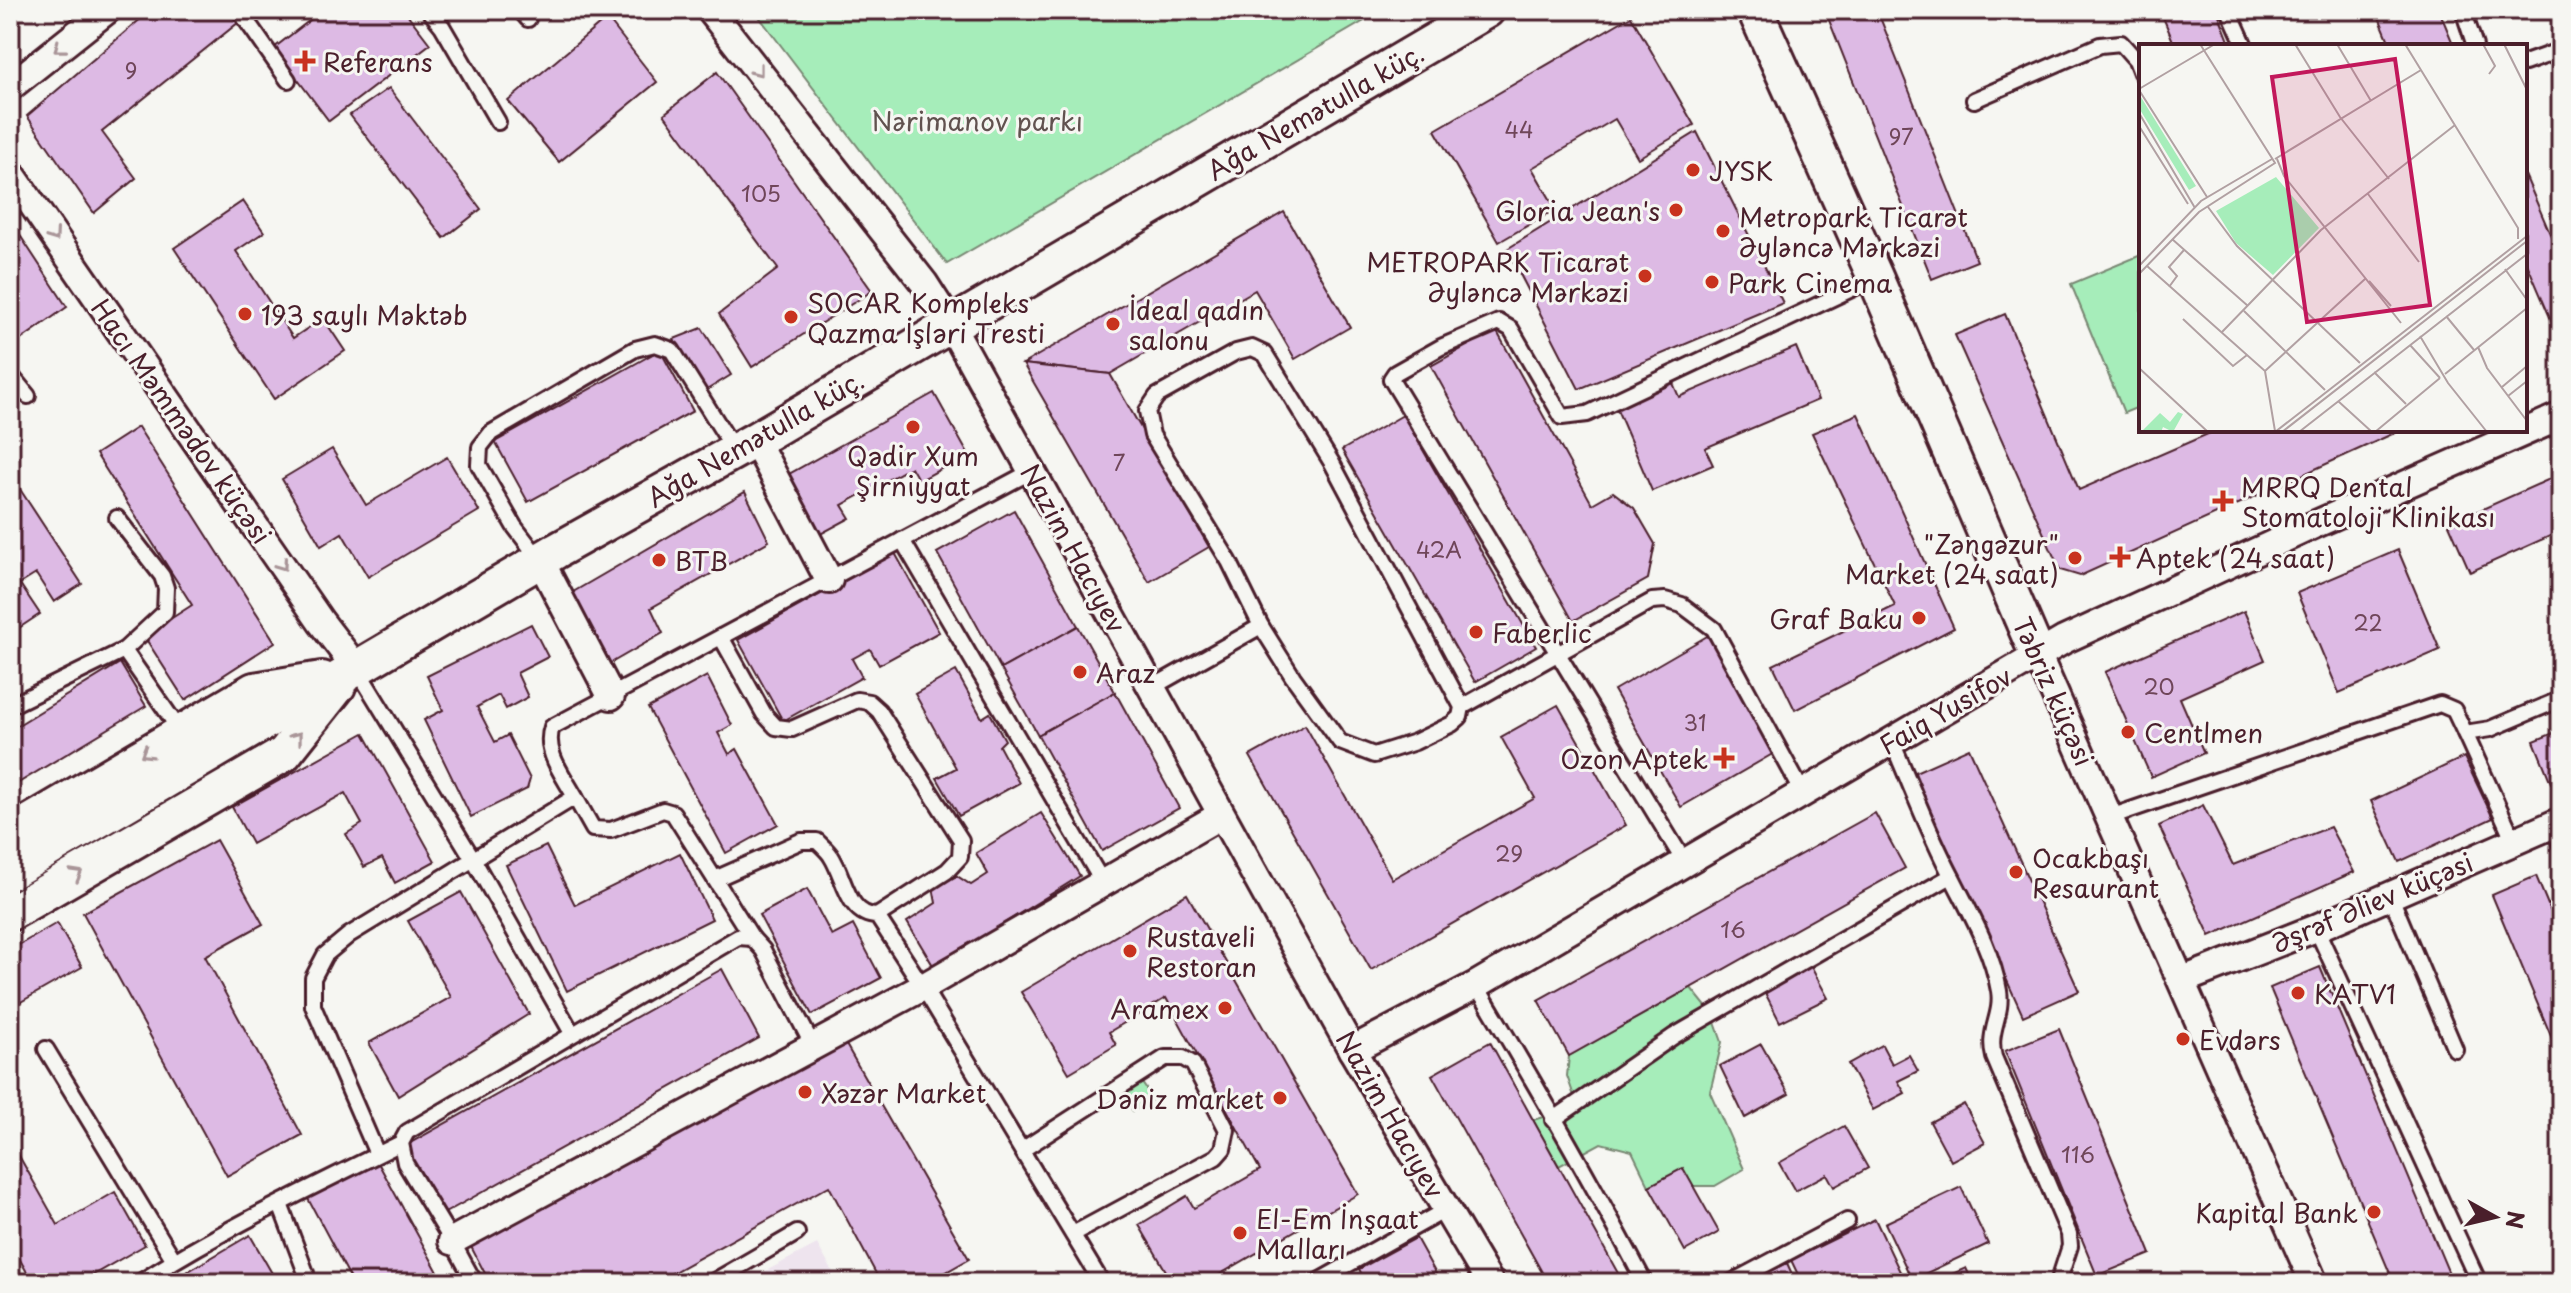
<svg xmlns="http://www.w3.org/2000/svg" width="2571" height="1293" font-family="'Playpen Sans',sans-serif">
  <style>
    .built { fill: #eee4ee }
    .green { fill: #a6edba; stroke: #788672; stroke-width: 2 }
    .building { fill: #ddbae4; stroke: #4a1f2b; stroke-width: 2 }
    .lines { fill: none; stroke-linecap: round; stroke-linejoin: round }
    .service-casing { stroke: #4a1f2b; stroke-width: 20 }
    .minor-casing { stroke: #4a1f2b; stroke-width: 32 }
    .tertiary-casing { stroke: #4a1f2b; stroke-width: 40 }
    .service { stroke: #f6f6f2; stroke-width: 14 }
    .minor { stroke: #f6f6f2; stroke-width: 26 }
    .tertiary { stroke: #f6f6f2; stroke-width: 34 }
    .oneway { stroke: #a99598 }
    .poi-dot { fill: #c8321e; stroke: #f6f6f2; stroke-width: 3 }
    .labels { text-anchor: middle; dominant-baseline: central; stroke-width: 6; stroke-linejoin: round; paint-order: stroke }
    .number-label { font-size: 22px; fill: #6f4659 }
    .poi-label { font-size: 26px; fill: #4a1f2b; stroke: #f6f6f2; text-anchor: start }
    .street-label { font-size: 26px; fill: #4a1f2b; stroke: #f6f6f2 }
    .park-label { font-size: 26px; fill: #61524f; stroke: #f6f6f2 }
    .inset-road { fill: none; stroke: #b1a0a2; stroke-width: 2 }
    .view { fill: #c2185b; fill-opacity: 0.15; stroke: #c2185b; stroke-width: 4 }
    .inset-edge { fill: none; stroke: #4a1f2b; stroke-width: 4 }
  </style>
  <rect width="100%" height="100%" fill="#f6f6f2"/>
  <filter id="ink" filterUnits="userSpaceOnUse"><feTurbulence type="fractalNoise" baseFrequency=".0125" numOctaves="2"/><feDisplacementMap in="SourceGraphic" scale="16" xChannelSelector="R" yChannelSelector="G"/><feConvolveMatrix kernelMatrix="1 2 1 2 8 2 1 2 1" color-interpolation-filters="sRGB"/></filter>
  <g filter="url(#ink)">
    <!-- built -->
    <polygon class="built" points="817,1244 839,1283 743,1283"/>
    <!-- green -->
    <g class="green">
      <polygon points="754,10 1383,10 947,264"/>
      <polygon points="2141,255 2141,406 2124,413 2071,284"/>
      <polygon points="1691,988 1712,1014 1722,1042 1710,1092 1744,1169 1715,1186 1649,1186 1632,1151 1601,1143 1559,1166 1533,1120 1556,1113 1575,1099 1567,1076 1569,1056"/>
      <polygon points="1140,1080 1153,1099 1133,1111 1120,1093"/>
    </g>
    <!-- building -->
    <g class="building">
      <polygon points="151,10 230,10 239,22 102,132 136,178 94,213 27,116"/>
      <polygon points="323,10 404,10 430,44 329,121 274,48"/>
      <polygon points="1825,10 1877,10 1977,261 1932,279"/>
      <polygon points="2160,10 2217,10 2231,46 2175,46"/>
      <polygon points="2376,10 2439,10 2454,46 2391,46"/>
      <polygon points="1631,16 1694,125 1638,158 1615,119 1532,168 1556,209 1499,242 1435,130"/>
      <polygon points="607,18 657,82 559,162 508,101"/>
      <polygon points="717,72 872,291 752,367 719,314 778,269 664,114"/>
      <polygon points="389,88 481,209 444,238 350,115"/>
      <polygon points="1697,132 1783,303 1579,389 1507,249"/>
      <polygon points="2525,175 2551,236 2561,232 2561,318 2552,322 2525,259"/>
      <polygon points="243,201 264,232 236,251 293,338 323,318 345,351 274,399 174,248"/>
      <polygon points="1284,212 1350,327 1295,359 1255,290 1110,374 1023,364"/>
      <polygon points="10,220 67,307 19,341 10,329"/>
      <polygon points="2005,314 2079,490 2217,430 2401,430 2080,576 2060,570 1955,335"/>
      <polygon points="702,328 731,375 705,391 674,339"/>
      <polygon points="1496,330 1592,504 1613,492 1634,508 1655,544 1648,579 1573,621 1431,366"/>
      <polygon points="1796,347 1818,400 1705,448 1713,465 1652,491 1616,407 1673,383 1679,397"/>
      <polygon points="660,350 693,411 528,502 495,442"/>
      <polygon points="1023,364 1110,374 1209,547 1149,582"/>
      <polygon points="934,393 968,454 919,481 911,467 842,505 850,518 815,537 782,478"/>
      <polygon points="1858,414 1954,628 1795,710 1773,665 1895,606 1812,433"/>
      <polygon points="1403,415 1536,647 1475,682 1342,450"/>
      <polygon points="138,427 275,642 185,700 144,636 192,605 96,454"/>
      <polygon points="332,449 366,505 447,457 479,511 368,577 342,533 321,546 282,479"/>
      <polygon points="10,474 82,584 54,602 36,574 20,584 40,614 10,634"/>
      <polygon points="2561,474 2561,555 2552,535 2470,572 2449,524"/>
      <polygon points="745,492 769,541 651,608 663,633 604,667 561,599"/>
      <polygon points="1014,510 1078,626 1001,669 937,553"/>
      <polygon points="2398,550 2440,650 2339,693 2297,593"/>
      <polygon points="895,553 939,632 879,665 870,649 852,659 862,677 783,721 738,640"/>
      <polygon points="2244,611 2265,660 2180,698 2204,753 2151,777 2105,672"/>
      <polygon points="531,624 548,657 517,673 528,697 506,709 499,695 477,707 495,742 508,735 530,779 527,789 471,817 424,720 443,710 427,676"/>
      <polygon points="1078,626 1115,692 1038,735 1001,669"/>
      <polygon points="1709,635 1776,752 1681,807 1614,690"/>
      <polygon points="120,663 146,706 10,788 10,730"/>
      <polygon points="956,671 982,718 990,713 1005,740 999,746 1019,783 959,816 937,778 956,768 915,694"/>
      <polygon points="707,676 732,725 718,733 729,754 737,749 778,824 726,853 648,708"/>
      <polygon points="1115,692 1179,808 1102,851 1038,735"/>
      <polygon points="1558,705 1626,825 1371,970 1250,756 1305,725 1392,879 1535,798 1501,737"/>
      <polygon points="2561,730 2561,779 2551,783 2534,741"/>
      <polygon points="364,733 435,861 395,883 382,858 364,867 346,834 362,824 345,793 252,844 232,807"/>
      <polygon points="1969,748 2079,991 2023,1016 1913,773"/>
      <polygon points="2464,757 2493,818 2399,862 2371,801"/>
      <polygon points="2203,805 2233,865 2330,827 2354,872 2210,936 2159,826"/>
      <polygon points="1041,813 1080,876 934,967 907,922 936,903 933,887 957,876 971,885 988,874 976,853"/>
      <polygon points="1875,813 1905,868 1569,1056 1538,1000"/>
      <polygon points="216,840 263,924 205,956 302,1135 227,1176 83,913"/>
      <polygon points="546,846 575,905 680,853 712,919 567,991 506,865"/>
      <polygon points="2536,876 2561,936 2561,1060 2492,895"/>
      <polygon points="807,889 832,936 853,925 881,978 812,1015 759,915"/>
      <polygon points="461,892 529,1014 398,1096 369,1043 451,997 408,921"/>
      <polygon points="1187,894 1358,1194 1205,1283 1173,1283 1139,1225 1187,1196 1194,1208 1260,1170 1166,998 1109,1032 1116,1045 1069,1073 1021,992"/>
      <polygon points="57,923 82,967 10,1008 10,950"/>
      <polygon points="1810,965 1828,998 1780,1022 1763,989"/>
      <polygon points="2320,967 2453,1283 2394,1283 2270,988"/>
      <polygon points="722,969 759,1038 443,1214 405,1146"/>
      <polygon points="2059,1029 2151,1254 2097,1276 2005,1051"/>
      <polygon points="841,1036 969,1259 927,1283 881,1283 829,1186 654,1283 490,1283 468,1241"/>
      <polygon points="1490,1042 1619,1275 1604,1283 1548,1283 1432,1075"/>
      <polygon points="1761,1044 1789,1094 1745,1118 1720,1066"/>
      <polygon points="1882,1045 1892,1064 1909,1055 1918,1071 1898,1081 1905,1093 1873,1110 1848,1064"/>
      <polygon points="1964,1104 1985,1143 1951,1161 1930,1122"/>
      <polygon points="1844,1126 1868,1168 1834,1187 1827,1174 1795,1191 1779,1163"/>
      <polygon points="10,1140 58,1225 115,1192 145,1245 79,1283 33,1283 10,1242"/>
      <polygon points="376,1159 444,1283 353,1283 307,1197"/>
      <polygon points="1683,1168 1719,1232 1685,1251 1649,1186"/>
      <polygon points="1961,1187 1988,1244 1912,1280 1885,1223"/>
      <polygon points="1875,1219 1903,1278 1894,1283 1802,1283 1791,1260"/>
      <polygon points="250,1235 277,1282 168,1283"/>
      <polygon points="1416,1238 1441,1283 1366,1283 1359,1269"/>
      <polygon points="1787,1263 1796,1283 1746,1283"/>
      <polygon points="1966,1268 1973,1283 1931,1283"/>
    </g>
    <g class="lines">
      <!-- service casing -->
      <g class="service-casing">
        <g id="service">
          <polyline points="239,10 288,80"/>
          <polyline points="429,10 442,26 498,122"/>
          <polyline points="520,10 528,19"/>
          <polyline points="2229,10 2245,46"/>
          <polyline points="2463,10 2475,46"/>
          <polyline points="2525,63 2561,50"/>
          <polyline points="1974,100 2100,45 2121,43 2136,60 2141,73"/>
          <polyline points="10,374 28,396"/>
          <polyline points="117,518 162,576 166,588 165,612 124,650"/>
          <polyline points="902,540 1103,883"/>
          <polyline points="540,560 514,526 479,465 480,447 491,433 635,349 655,344 672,350 735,451"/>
          <polyline points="721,637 764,714 776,727 792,729 857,700 869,702 879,711 961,840 960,857 947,871 877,916"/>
          <polyline points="357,669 473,859 572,1033"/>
          <polyline points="1151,688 1261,626"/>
          <polyline points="10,706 124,650 181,732"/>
          <polyline points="1462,707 1332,463 1265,354 1252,348 1236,352 1157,396 1147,411 1152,435 1229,561 1261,626 1293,677 1340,742 1374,755 1415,742 1452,724 1460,717 1462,707 1652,601 1665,600 1682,605 1714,629 1803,793"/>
          <polyline points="2465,733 2514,841"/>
          <path d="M1892 742C1912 787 1929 834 1952 877 1970 913 1992 950 1999 991 2003 1016 1987 1030 1994 1057L2069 1234 2070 1246 2058 1283"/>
          <polyline points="575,797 593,829 611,830 663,810 673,813 752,938"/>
          <polyline points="2110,817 2440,704 2454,710 2465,733 2490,729 2561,699"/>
          <polyline points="2552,824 2561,845"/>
          <polyline points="1685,863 1391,379 1395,373 1441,347 1499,322 1511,329 1562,417 1587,414 1875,278"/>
          <path d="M715 879 801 841H817C822 846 828 851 831 856 845 877 847 916 877 916L923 987 1102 1283"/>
          <polyline points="2390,895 2455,1049"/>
          <polyline points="2316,928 2479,1283"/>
          <path d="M1476 985C1535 1083 1592 1182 1645 1283"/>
          <polyline points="46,1049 174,1260"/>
          <polyline points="1553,1120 1674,1036 1951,876"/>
          <polyline points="1022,1150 1165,1058 1183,1058 1193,1064 1227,1130 1223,1149 1216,1157 1073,1234"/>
          <path d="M377 1154 313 1006V978L325 955 349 935 575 797C564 776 543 752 552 727L1032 471"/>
          <polyline points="280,1204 306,1273 306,1283"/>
          <path d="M139 1283C222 1229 313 1187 401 1143"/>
          <polyline points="475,1283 452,1241 405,1163 401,1143 407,1132 738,937 752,938 763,950 813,1046"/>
          <polyline points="711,1283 797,1233"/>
          <polyline points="1315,1283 1447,1209"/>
          <polyline points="1730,1283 1847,1221"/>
        </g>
      </g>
      <!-- minor casing -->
      <g class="minor-casing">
        <g id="minor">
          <polyline points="710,10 924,283 951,325 1352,1050 1490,1283"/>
          <polyline points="10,87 107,10"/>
          <polyline points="10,172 321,622 357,669"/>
          <polyline points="755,440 829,580"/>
          <polyline points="540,560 611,696"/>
          <polyline points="2038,656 2314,1283"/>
          <polyline points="2183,980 2316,928 2561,821"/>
          <polyline points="1352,1050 1476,985 2064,640 2316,524 2561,416"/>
          <polyline points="452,1241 923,987 1221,815"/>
        </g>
      </g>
      <!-- tertiary casing -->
      <g class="tertiary-casing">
        <g id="tertiary">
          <polyline points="1755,10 1875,277 2038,656"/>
          <polyline points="10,834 254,690 322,679"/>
          <polyline points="10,872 556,551 755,440 1487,10"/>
          <polyline points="10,913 284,754 338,686"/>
        </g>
      </g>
      <!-- service -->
      <use href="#service" class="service"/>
      <!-- minor -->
      <use href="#minor" class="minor"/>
      <!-- tertiary -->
      <use href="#tertiary" class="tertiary"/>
    </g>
    <!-- one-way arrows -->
    <defs><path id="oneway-chevron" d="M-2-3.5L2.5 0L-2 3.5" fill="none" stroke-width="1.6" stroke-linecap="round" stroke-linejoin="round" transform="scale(2)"/></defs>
    <g class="oneway">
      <use href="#oneway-chevron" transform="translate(59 48) rotate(142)"/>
      <use href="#oneway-chevron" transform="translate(758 71) rotate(52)"/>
      <use href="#oneway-chevron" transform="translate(54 236) rotate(55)"/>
      <use href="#oneway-chevron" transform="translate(282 565) rotate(55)"/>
      <use href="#oneway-chevron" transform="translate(297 737) rotate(-52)"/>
      <use href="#oneway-chevron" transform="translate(146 753) rotate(149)"/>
      <use href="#oneway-chevron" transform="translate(77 874) rotate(-30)"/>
    </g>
  </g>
  <!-- markers -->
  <g class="poi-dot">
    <path d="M301 49h8v8h8v8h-8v8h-8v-8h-8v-8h8z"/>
    <circle cx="1693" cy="170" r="8"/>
    <circle cx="1676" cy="210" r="8"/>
    <circle cx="1723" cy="231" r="8"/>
    <circle cx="1645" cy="276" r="8"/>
    <circle cx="1712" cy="282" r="8"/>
    <circle cx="245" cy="314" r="8"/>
    <circle cx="791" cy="317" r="8"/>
    <circle cx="1113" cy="324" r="8"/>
    <circle cx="913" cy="427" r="8"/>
    <path d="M2219 489h8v8h8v8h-8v8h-8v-8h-8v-8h8z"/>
    <path d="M2116 545h8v8h8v8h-8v8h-8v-8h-8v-8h8z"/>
    <circle cx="2075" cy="558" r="8"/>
    <circle cx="659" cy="560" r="8"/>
    <circle cx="1919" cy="618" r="8"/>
    <circle cx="1476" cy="632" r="8"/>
    <circle cx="1080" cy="672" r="8"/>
    <circle cx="2128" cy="732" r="8"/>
    <path d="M1720 746h8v8h8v8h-8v8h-8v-8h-8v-8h8z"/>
    <circle cx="2016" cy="872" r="8"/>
    <circle cx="1130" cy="951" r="8"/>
    <circle cx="2298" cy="993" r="8"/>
    <circle cx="1225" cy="1008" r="8"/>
    <circle cx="2183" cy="1039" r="8"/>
    <circle cx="805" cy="1092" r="8"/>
    <circle cx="1280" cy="1098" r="8"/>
    <circle cx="2374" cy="1212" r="8"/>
    <circle cx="1240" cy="1233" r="8"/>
  </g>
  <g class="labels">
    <!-- number labels -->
    <g class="number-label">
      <text x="131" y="69">9</text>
      <text x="1519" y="128">44</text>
      <text x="1901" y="135">97</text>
      <text x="761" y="192">105</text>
      <text x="1119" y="461">7</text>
      <text x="1439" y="548">42A</text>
      <text x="2368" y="621">22</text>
      <text x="2159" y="685">20</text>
      <text x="1695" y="721">31</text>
      <text x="1509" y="852">29</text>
      <text x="1733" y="928">16</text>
      <text x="2078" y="1153">116</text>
    </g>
    <!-- poi labels -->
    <g class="poi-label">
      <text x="323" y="61">Referans</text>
      <text x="1709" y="170">JYSK</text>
      <text x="1660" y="210" text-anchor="end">Gloria Jean's</text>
      <text x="1739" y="216">Metropark Ticarət<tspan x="1739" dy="30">Əyləncə Mərkəzi</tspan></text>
      <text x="1629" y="261" text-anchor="end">METROPARK Ticarət<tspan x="1629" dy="30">Əyləncə Mərkəzi</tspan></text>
      <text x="1728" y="282">Park Cinema</text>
      <text x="807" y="302">SOCAR Kompleks<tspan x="807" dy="30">Qazma İşləri Tresti</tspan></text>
      <text x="1129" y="309">İdeal qadın<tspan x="1129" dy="30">salonu</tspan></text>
      <text x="261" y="314">193 saylı Məktəb</text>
      <text x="913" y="455" text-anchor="middle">Qədir Xum<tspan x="913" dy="30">Şirniyyat</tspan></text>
      <text x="2241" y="486">MRRQ Dental<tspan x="2241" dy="30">Stomatoloji Klinikası</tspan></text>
      <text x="2059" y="543" text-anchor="end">"Zəngəzur"<tspan x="2059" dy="30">Market (24 saat)</tspan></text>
      <text x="2136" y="557">Aptek (24 saat)</text>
      <text x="675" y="560">BTB</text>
      <text x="1903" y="618" text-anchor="end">Graf Baku</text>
      <text x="1492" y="632">Faberlic</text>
      <text x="1096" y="672">Araz</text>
      <text x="2144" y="732">Centlmen</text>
      <text x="1708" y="758" text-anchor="end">Ozon Aptek</text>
      <text x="2032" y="857">Ocakbaşı<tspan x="2032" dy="30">Resaurant</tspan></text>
      <text x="1146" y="936">Rustaveli<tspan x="1146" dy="30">Restoran</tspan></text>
      <text x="2314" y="993">KATV1</text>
      <text x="1209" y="1008" text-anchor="end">Aramex</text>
      <text x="2199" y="1039">Evdərs</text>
      <text x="821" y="1092">Xəzər Market</text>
      <text x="1264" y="1098" text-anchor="end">Dəniz market</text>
      <text x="2358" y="1212" text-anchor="end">Kapital Bank</text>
      <text x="1256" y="1218">El-Em İnşaat<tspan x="1256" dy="30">Malları</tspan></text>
    </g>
    <!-- street labels -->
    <g class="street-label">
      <text transform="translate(1315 111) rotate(-30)">Ağa Nemətulla küç.</text>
      <text transform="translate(182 421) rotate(55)">Hacı Məmmədov küçəsi</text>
      <text transform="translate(755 438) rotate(-30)">Ağa Nemətulla küç.</text>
      <text transform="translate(1074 548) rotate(61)">Nazim Hacıyev</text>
      <text transform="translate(2054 691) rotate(66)">Təbriz küçəsi</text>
      <text transform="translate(1945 710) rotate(-30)">Faiq Yusifov</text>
      <text transform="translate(2372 902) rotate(-23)">Əşrəf Əliev küçəsi</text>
      <text transform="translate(1391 1114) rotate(60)">Nazim Hacıyev</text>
    </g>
    <!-- park labels -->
    <g class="park-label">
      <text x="977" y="120">Nərimanov parkı</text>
    </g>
  </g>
  <!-- overview -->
  <g transform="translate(2139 44)">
    <rect width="388" height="388" fill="#f6f6f2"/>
    <path d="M0 50 57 142 50 146 0 64ZM137 133 180 184 134 231 97 199 77 167ZM39 368 44 370 34 388 24 383 22 388H2L21 369 31 378Z" fill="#a6edba"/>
    <path class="inset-road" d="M156 0 201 73 250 135M198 0 232 57M266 0 379 184V195M344 0 356 22 350 30M365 0 388 46M0 45 76 0M0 46 68 153M0 69 56 164M0 82 49 160M136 115 282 26M138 115 145 132 262 279M229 150 280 218M69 163 98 202 221 319M33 195 109 262M0 222 62 157 133 115M8 222 126 327 136 387M366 225 388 256M0 230 60 168 136 119 61 0M230 237 252 262M30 243 38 232 30 223 45 206M105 267 186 346M307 272 335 306M44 275 94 322 108 311M83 288 182 186 316 81M281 292 309 339 348 388M271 301 301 334M339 303 348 324 388 377M0 324 69 388M126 327 226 235M235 328 267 360M306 330 388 264M363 343 388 322M369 352 388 337M199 357 233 388M136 388 388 192M143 388 388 197M160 388 388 210M236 388 301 334"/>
    <path class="view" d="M256 15 291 261 168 278 133 33Z"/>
    <rect width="388" height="388" class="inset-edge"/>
  </g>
  <!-- margin -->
  <rect width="2571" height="1293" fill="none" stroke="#f6f6f2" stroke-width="40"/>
  <rect x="20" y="20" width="2531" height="1253" fill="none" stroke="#4a1f2b" stroke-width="3" filter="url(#ink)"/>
  <!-- north arrow -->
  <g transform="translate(2495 1217) rotate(98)" stroke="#f6f6f2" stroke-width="6" paint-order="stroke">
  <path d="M0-6L14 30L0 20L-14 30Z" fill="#4a1f2b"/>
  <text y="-12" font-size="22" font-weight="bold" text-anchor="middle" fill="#4a1f2b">N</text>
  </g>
</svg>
